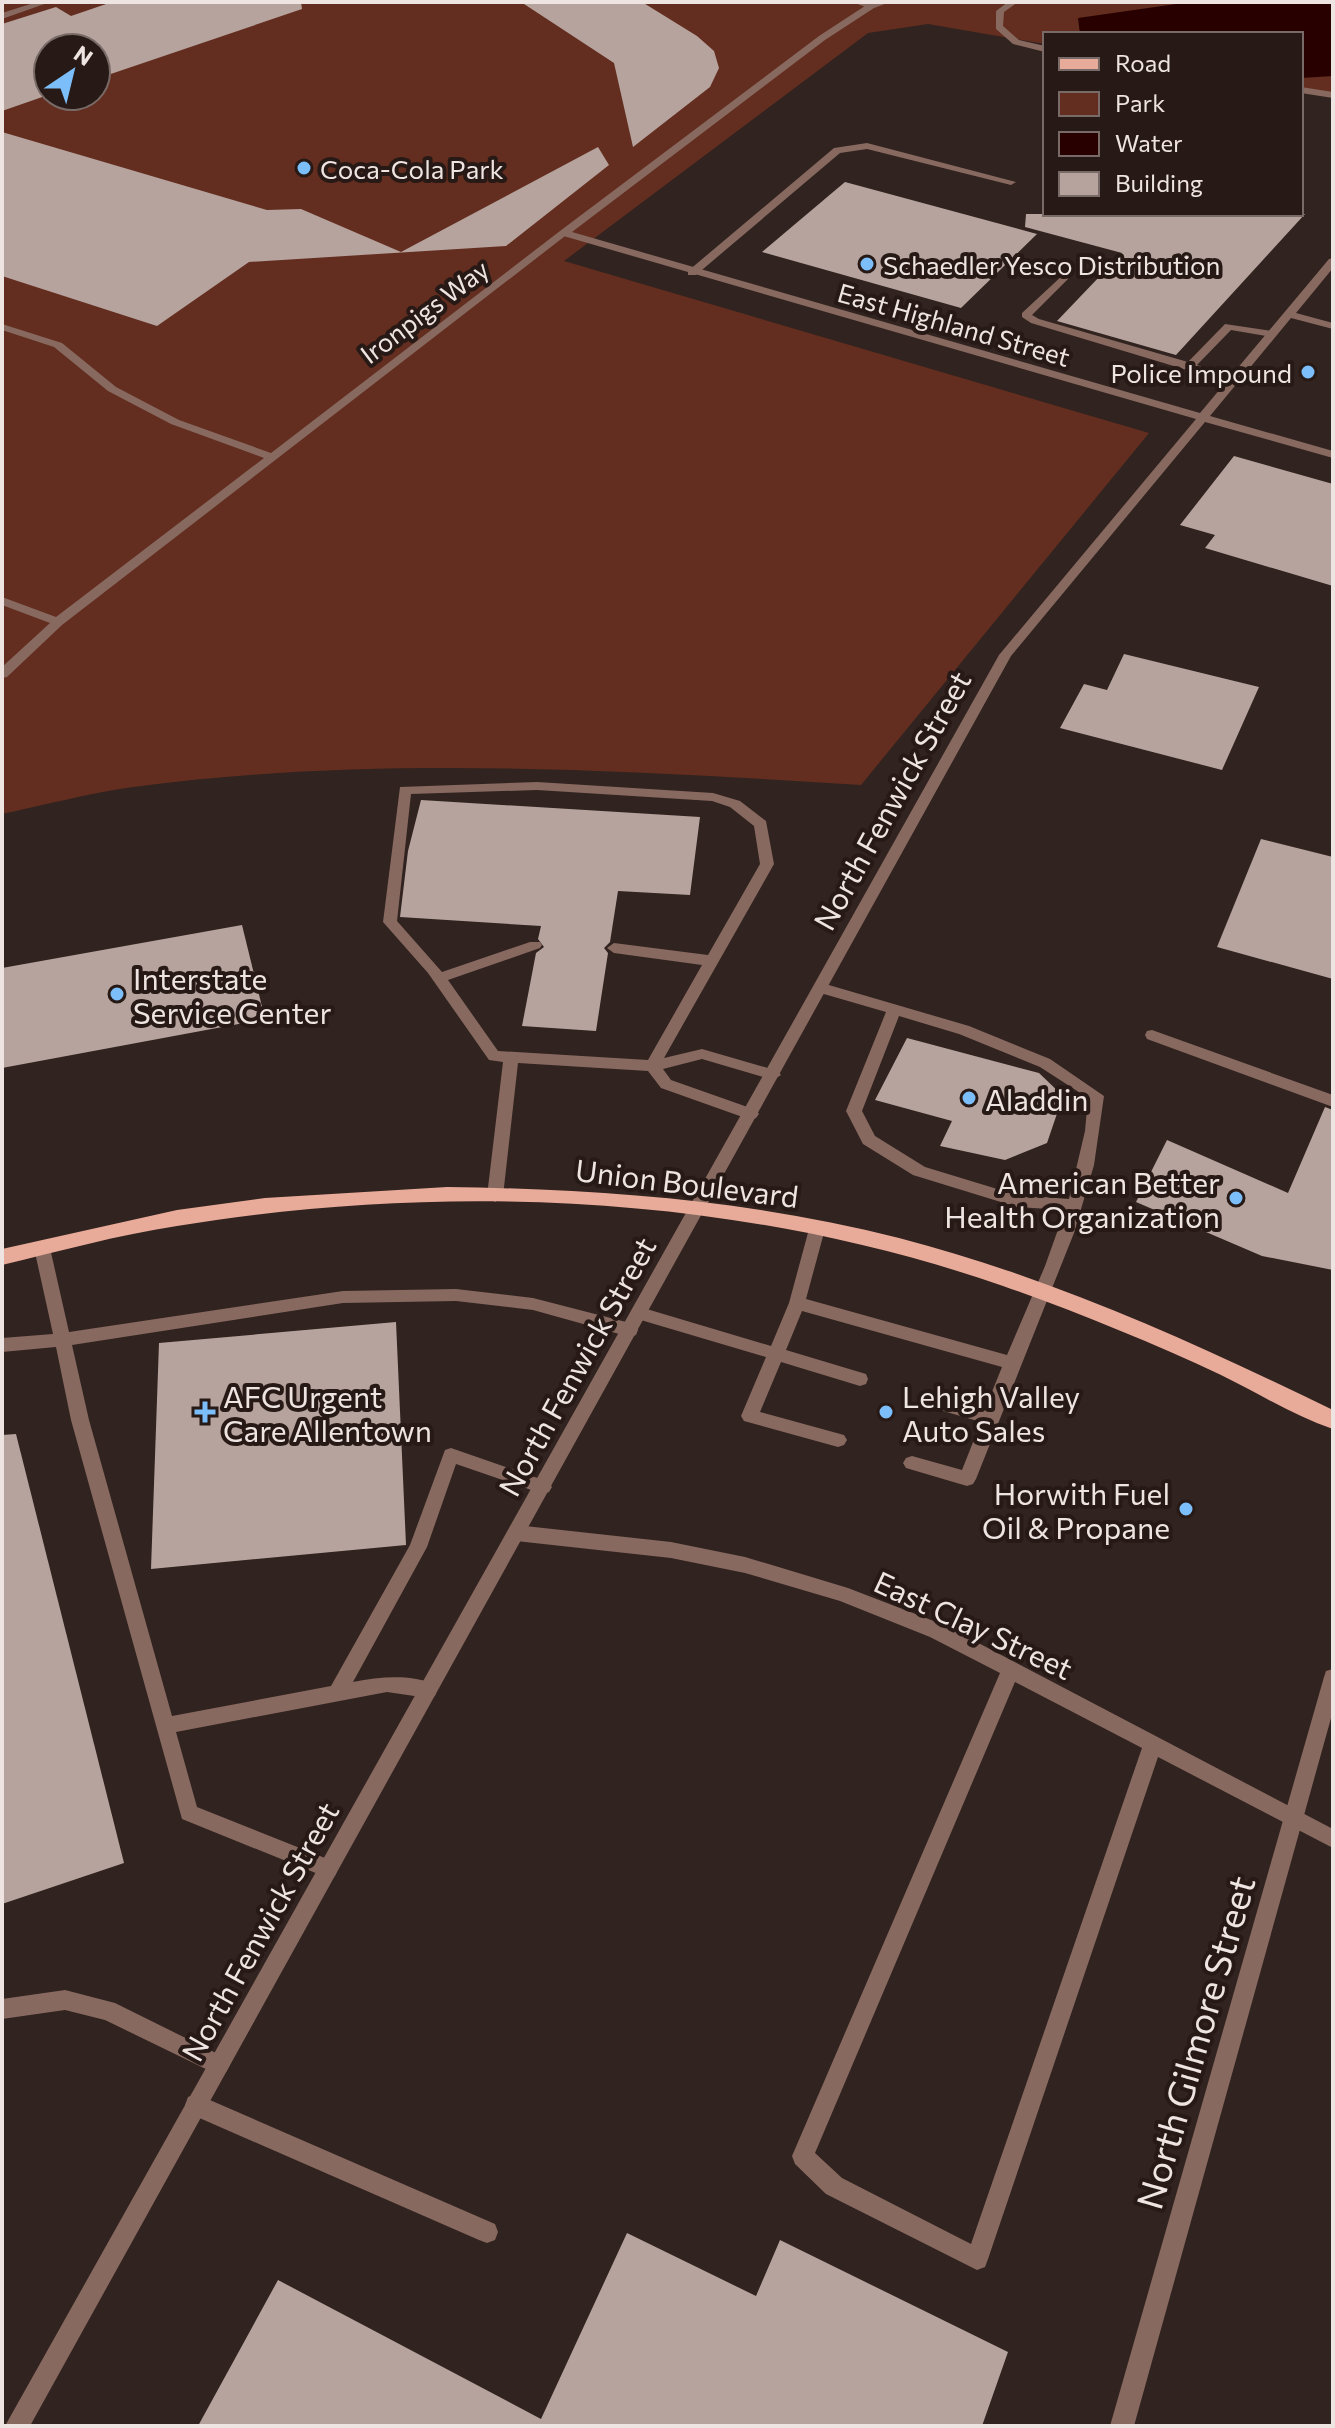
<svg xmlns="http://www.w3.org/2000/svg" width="1335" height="2428" font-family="Commissioner,sans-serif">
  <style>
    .green { fill: #632e1f; fill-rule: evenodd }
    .water { fill: #280000 }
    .building { fill: #b6a39e }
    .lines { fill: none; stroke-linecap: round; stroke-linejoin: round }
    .lane { fill: #876960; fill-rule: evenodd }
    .street { fill: #876960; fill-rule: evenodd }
    .primary { fill: #e8aa99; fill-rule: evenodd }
    .poi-dot { fill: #7cbef9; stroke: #271915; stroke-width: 3 }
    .labels { text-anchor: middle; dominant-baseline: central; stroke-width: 8; stroke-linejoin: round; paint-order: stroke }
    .far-poi-label { font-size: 26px; fill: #eee4e1; stroke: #271915; text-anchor: start }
    .far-street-label { font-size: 26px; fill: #eee4e1; stroke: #271915 }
    .street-label { font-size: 30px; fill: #eee4e1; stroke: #271915 }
    .poi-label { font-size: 30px; fill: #eee4e1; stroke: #271915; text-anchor: start }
    .near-street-label { font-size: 36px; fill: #eee4e1; stroke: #271915 }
  </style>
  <rect width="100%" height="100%" fill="#31231f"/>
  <!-- green -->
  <path class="green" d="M2 2H1333V94L1301 88V34H1045V44L928 24 868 33 564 261 1149 433 861 785C620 770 373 755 133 787 89 793 45 805 2 814ZM48 48H96V96H48Z"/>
  <!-- water -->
  <polygon class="water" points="1190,2 1333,2 1333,76 1301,78 1301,34 1080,34 1078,18"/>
  <!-- building -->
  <g class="building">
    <polygon points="112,2 301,2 302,9 96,79 96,48 48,48 48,95 2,111 2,24 56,7 71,16"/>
    <polygon points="521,2 642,2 697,36 714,51 719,68 710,87 633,147 614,63"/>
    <polygon points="2,132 267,210 301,209 401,252 598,147 609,165 506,246 249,262 157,326 2,276"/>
    <polygon points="845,182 1037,234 961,308 762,252"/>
    <polygon points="1026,214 1305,214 1176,355 1057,321 1122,253 1025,227"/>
    <polygon points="1234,456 1333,484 1333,586 1205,548 1215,535 1180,525"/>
    <polygon points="1124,654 1259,687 1222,770 1060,728 1084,684 1107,690"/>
    <polygon points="421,800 700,817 690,895 618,891 610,942 604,948 608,953 596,1031 522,1026 536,953 544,947 538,939 541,926 400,917 408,851"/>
    <polygon points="1261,839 1333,857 1333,979 1217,947"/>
    <polygon points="242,925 265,1019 2,1068 2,968"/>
    <polygon points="907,1038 1039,1073 1063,1096 1047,1143 1005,1160 940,1146 952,1121 875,1100"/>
    <polygon points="1325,1107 1333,1110 1333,1270 1262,1256 1136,1202 1167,1140 1288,1193"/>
    <polygon points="396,1322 406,1545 151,1569 159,1343"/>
    <polygon points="16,1434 124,1863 2,1904 2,1435"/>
    <polygon points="627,2233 756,2296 780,2240 1008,2352 982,2426 198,2426 278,2280 541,2419"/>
  </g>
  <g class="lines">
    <!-- lane -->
    <g class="lane">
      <polygon points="37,2 50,2 2,19 2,13"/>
      <polygon points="852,2 866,2 875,6 871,9"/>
      <polygon points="1008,2 1018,2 1004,12 1003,26 1019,40 1045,46 1045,52 1013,44 996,29 996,11"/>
      <polygon points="1301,87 1333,92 1333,98 1301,93"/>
      <polygon points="867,143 1016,182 1011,185 867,149 840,153 696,275 688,275 688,271 834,148"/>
      <polygon points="560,231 569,233 62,625 7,677 2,678 2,667 50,623 2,605 2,597 56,617 264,458 171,424 108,391 54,347 2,330 2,324 62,343 116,387 179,420 271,453"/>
      <polygon points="1064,274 1068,275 1068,279 1032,315 1039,319 1188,362 1225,324 1272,331 1277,334 1272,337 1231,330 1197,365 1240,381 1230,383 1031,323 1022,317 1022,313"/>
      <path d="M537 782 713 793 740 801 766 821 774 864 664 1058 702 1049 778 1071 781 1075 773 1080 702 1059 663 1069 671 1080 756 1110 759 1114 756 1118 751 1120 661 1088 648 1071 518 1063 503 1196 495 1202 487 1196 503 1062 489 1060 428 973 383 922 400 787ZM537 790 712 801 730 807 754 826 760 864 708 955 614 943 607 948 614 953 702 965 648 1060 498 1051 448 980 540 948 542 945 540 942H530L442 972 397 921 411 794Z"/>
      <path d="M822 983 969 1026 1050 1059 1104 1096 1094 1165 1074 1233 976 1479 973 1484 967 1486 906 1468 903 1463 906 1458 912 1456 962 1470 981 1422 926 1406 923 1401 926 1396 932 1394 985 1409 1002 1367 802 1311 786 1350 866 1374 868 1379 866 1384 860 1386 781 1362 760 1412 844 1435 847 1440 844 1445 838 1447 744 1421 741 1416 766 1357 634 1318 632 1313 634 1308 640 1307 771 1346 789 1303 809 1229 811 1225H823L825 1229 806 1299 1007 1355 1045 1266 1065 1210 1017 1207 913 1175 863 1144 846 1111 886 1012 817 992 815 988 817 984ZM899 1016 959 1034 1040 1067 1088 1098 1085 1131 1069 1199 1017 1195 925 1167 875 1136 862 1111Z"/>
      <polygon points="1152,1030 1333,1095 1333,1107 1147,1039 1145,1035 1147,1031"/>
      <path d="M42 1242 48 1244 50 1248 69 1332 343 1291 456 1289 533 1298 630 1323 636 1325 638 1330 636 1335 630 1337 533 1310 456 1301 343 1303 72 1345 89 1420 172 1716 331 1686 410 1545 445 1450 451 1448 549 1482 552 1487 549 1492 543 1494 456 1464 427 1547 353 1682C381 1677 407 1674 435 1684L437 1690 435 1696 428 1698 387 1692 176 1732 197 1807 335 1862 338 1869 335 1876 328 1878 182 1819 71 1420 56 1347 2 1352V1338L53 1334 34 1248 36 1244Z"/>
      <path d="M516 1525 671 1542 745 1557 848 1588 944 1625 1333 1829V1848L1158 1757 988 2259 985 2267 977 2270 826 2194 795 2164 792 2156 1000 1673 930 1637 840 1601 745 1573 671 1558 516 1541 510 1538 507 1533 510 1528ZM1015 1682 1142 1748 971 2244 842 2178 815 2153Z"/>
      <polygon points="65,1990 115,2003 226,2058 230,2065 226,2072 219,2075 212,2072 105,2020 65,2010 2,2019 2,1999"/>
      <polygon points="196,2094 495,2224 498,2232 495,2240 487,2243 479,2240 188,2113 185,2105 188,2097"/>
    </g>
    <!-- street -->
    <g class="street">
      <polygon points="876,2 890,2 874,8 825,40 572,232 1200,413 1329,259 1333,258 1333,268 1296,313 1333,323 1333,329 1291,318 1210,416 1333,451 1333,458 1205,422 1011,656 30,2426 5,2426 999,655 1196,419 560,235 560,231 819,36 868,4"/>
      <polygon points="1333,1669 1333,1711 1134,2426 1110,2426 1324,1677 1326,1671"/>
    </g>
    <!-- primary -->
    <path class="primary" d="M447 1187C599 1189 750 1200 899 1238 1050 1277 1193 1342 1333 1410V1429C1294 1416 1258 1393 1221 1375 1150 1342 1077 1312 1003 1286 741 1195 451 1181 177 1226 118 1235 60 1251 2 1265V1249L177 1210 265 1198Z"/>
  </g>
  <!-- markers -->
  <g class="poi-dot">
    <circle cx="304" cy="168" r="8"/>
    <circle cx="867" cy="264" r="8"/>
    <circle cx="1308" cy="372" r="8"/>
    <circle cx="117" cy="994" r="8"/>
    <circle cx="969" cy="1098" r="8"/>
    <circle cx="1236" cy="1198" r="8"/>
    <path d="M201 1400h8v8h8v8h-8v8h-8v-8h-8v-8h8z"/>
    <circle cx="886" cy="1412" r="8"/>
    <circle cx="1186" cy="1509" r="8"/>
  </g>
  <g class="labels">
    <!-- far-poi labels -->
    <g class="far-poi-label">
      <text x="320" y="168">Coca-Cola Park</text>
      <text x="883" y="264">Schaedler Yesco Distribution</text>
      <text x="1292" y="372" text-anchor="end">Police Impound</text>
    </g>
    <!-- far-street labels -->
    <g class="far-street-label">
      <text transform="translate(424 311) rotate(-37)">Ironpigs Way</text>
      <text transform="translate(954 324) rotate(16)">East Highland Street</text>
    </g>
    <!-- street labels -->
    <g class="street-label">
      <text transform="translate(891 800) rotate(-61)">North Fenwick Street</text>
      <text transform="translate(687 1182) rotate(7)">Union Boulevard</text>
      <text transform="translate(576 1366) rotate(-61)">North Fenwick Street</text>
      <text transform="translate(974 1624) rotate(25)">East Clay Street</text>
      <text transform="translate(259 1931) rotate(-61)">North Fenwick Street</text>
    </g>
    <!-- poi labels -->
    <g class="poi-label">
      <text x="133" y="977">Interstate<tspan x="133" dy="34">Service Center</tspan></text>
      <text x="985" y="1098">Aladdin</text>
      <text x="1220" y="1181" text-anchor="end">American Better<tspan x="1220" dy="34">Health Organization</tspan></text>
      <text x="223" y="1395">AFC Urgent<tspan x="223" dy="34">Care Allentown</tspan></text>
      <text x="902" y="1395">Lehigh Valley<tspan x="902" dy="34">Auto Sales</tspan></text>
      <text x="1170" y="1492" text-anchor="end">Horwith Fuel<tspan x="1170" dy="34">Oil &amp; Propane</tspan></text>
    </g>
    <!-- near-street labels -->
    <g class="near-street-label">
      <text transform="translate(1194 2042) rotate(-74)">North Gilmore Street</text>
    </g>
  </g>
  <!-- border -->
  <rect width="1335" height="2428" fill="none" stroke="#eee4e1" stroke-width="8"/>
  <!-- legend -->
  <rect x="1043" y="32" width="260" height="184" fill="#271915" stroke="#776a67" stroke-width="2"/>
  <rect x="1059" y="58" width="40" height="12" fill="#e8aa99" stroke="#776a67" stroke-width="2"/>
  <text x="1115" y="72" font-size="24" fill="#eee4e1">Road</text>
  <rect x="1059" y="92" width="40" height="24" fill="#632e1f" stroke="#776a67" stroke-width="2"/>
  <text x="1115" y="112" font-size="24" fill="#eee4e1">Park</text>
  <rect x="1059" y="132" width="40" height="24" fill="#280000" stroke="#776a67" stroke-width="2"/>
  <text x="1115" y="152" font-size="24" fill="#eee4e1">Water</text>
  <rect x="1059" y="172" width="40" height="24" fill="#b6a39e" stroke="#776a67" stroke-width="2"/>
  <text x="1115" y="192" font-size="24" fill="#eee4e1">Building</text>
  <!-- north arrow -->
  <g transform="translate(72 72) rotate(35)"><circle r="38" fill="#271915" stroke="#776a67" stroke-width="2"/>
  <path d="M0-6L14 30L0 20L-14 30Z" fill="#7cbef9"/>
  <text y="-12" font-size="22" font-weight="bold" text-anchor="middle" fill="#eee4e1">N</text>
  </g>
</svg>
